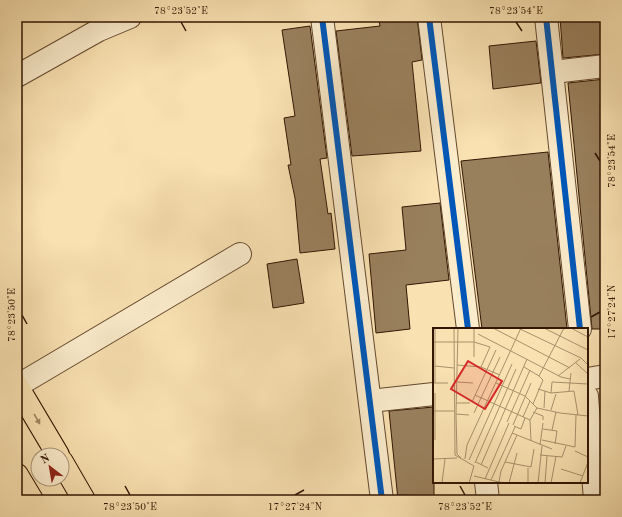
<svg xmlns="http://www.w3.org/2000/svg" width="622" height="517" font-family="'Old Standard TT',serif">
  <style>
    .building { fill: #99805d; stroke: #321602 }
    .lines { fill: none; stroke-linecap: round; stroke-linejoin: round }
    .minor-casing { stroke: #64492e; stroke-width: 24 }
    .major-casing { stroke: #321602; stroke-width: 24 }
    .minor { stroke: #fbeccc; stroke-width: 22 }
    .major { stroke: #f9e1b1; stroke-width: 22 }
    .cycleway-casing { stroke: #fbeccc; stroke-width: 8 }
    .cycleway { stroke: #0057b8; stroke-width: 6 }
    .oneway { fill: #9f8662 }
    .ticks { fill: none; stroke: #321602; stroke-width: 1.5 }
    .inset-road { fill: none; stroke: #a9906b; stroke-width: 1 }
    .view { fill: #d62828; fill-opacity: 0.15; stroke: #d62828; stroke-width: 2 }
    .inset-edge { fill: none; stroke: #321602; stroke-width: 2 }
    .neatline { fill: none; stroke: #321602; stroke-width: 1.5 }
    .ticks-label { font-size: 10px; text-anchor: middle; fill: #321602 }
  </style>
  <rect width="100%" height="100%" fill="#f9e1b1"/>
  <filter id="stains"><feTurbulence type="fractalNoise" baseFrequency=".005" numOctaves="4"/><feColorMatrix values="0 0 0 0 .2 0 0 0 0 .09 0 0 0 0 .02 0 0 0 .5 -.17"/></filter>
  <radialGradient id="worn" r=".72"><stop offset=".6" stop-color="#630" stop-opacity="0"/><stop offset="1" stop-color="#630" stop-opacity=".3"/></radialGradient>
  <!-- building -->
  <g class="building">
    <polygon points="417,17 422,60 412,62 421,151 352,156 336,31 380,26 379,21"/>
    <polygon points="560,17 605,17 605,54 563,58"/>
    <polygon points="310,26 327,158 320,159 328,214 331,213 335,249 300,253 295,198 288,165 291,165 284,118 295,116 282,30"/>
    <polygon points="536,41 541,83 493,89 489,46"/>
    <polygon points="605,79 605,329 592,329 568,83"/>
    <polygon points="548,152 567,329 482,329 461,161"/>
    <polygon points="440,203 449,280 406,285 410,329 376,333 369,254 406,250 402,207"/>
    <polygon points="297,259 304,303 273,308 267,264"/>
    <polygon points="434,407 434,500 398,500 389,411"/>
  </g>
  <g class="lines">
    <!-- minor casing -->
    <g class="minor-casing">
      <g id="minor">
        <polyline points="322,17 382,500"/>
        <polyline points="429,17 468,329"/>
        <polyline points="546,17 580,329"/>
        <polyline points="553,72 605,66"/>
        <polyline points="17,76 99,30 130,17"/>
        <polyline points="587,379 605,376"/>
        <polyline points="17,386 240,254"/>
        <polyline points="587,396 595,500"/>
        <polyline points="370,401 434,394"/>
        <polyline points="486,482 488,500"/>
      </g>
    </g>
    <!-- major casing -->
    <g class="major-casing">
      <g id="major">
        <polyline points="17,386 58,455"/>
        <polyline points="62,462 84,500"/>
        <polyline points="17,475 32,500"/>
      </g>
    </g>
    <!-- minor -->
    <use href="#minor" class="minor"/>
    <!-- major -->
    <use href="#major" class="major"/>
    <!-- cycleway casing -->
    <g class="cycleway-casing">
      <g id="cycleway">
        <polyline points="322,17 382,500"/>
        <polyline points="429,17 468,329"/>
        <polyline points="546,17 580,329"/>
      </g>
    </g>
    <!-- cycleway -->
    <use href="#cycleway" class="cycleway"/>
  </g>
  <!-- one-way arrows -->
  <defs><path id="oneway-solid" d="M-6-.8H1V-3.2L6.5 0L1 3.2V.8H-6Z"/></defs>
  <use class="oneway" href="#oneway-solid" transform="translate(37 419) rotate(60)"/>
  <!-- ticks -->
  <path class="ticks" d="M181 22 186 31M516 22 522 31M595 153 600 161M22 315 27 324M591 317 600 312M125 486 130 495M460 486 465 495M295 495 304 490"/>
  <!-- overview -->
  <g transform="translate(433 328)">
    <rect width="155" height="155" fill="#f9e1b1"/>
    <path class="inset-road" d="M2 0V55M21 0 22 127 41 138 36 155M25 0 23 86 24 126 28 130M60 0 137 40M85 0 148 30 155 37M111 0 155 22M138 0 155 9M45 6 128 49 137 51M0 14H41L57 19 48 39 67 47M41 29V0M143 35 155 46M24 37 48 39M2 38 21 40M91 39 106 48M125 48 147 31M24 54 40 55M0 55H15M63 55 92 68 104 80M105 61 118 65 119 54 155 56M136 63 138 45M118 65 141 63 145 87M42 67 97 92 104 80 127 85 155 88M39 74 63 22M23 75H37M100 76 110 52 106 48 131 0M111 80 112 63M118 82 123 66M0 83H21M100 84 110 88V92M41 85 67 29M23 86 36 87M90 89 97 73M97 92 98 113M74 94 97 42M80 97 98 55M81 98 88 101 92 90M110 101 124 103 122 116M119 102 123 84M79 105 119 121M2 112V65M109 112 142 119 143 87M107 117 110 95M142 123 155 129M107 127 129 129 133 118M0 131 24 130M32 131 34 117 88 0M36 132 79 36M43 134 55 140M72 134 98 139 101 121M42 135 83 41M48 137 94 31M128 141 150 148M41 148 66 154M52 151 76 95M58 152 82 99M9 155 12 131M71 155 66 154 68 143 84 107M76 155 84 125M95 155V140M105 155 109 118M112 155 114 128M118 155 123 128M147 155 155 134"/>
    <path class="view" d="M35 33 69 53 52 81 18 61Z"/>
    <rect width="155" height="155" class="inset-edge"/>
  </g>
  <!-- margin -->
  <rect width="622" height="517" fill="none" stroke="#f9e1b1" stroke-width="44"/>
  <!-- north arrow -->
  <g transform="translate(50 467) rotate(329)"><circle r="19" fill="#fbeccc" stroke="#ab967b"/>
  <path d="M0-3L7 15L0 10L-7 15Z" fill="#8f2418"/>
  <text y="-6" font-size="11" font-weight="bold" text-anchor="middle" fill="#321602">N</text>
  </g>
  <rect x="22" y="22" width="578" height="473" class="neatline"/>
  <g class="ticks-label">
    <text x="181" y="14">78°23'52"E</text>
    <text x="516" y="14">78°23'54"E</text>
    <text transform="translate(611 161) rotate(-90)" y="4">78°23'54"E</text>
    <text transform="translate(611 312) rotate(-90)" y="4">17°27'24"N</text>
    <text transform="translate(11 315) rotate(-90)" y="4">78°23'50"E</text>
    <text x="130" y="510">78°23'50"E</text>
    <text x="295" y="510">17°27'24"N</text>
    <text x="465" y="510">78°23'52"E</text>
  </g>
  <rect width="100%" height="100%" filter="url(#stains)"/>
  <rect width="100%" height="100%" fill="url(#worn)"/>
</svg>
